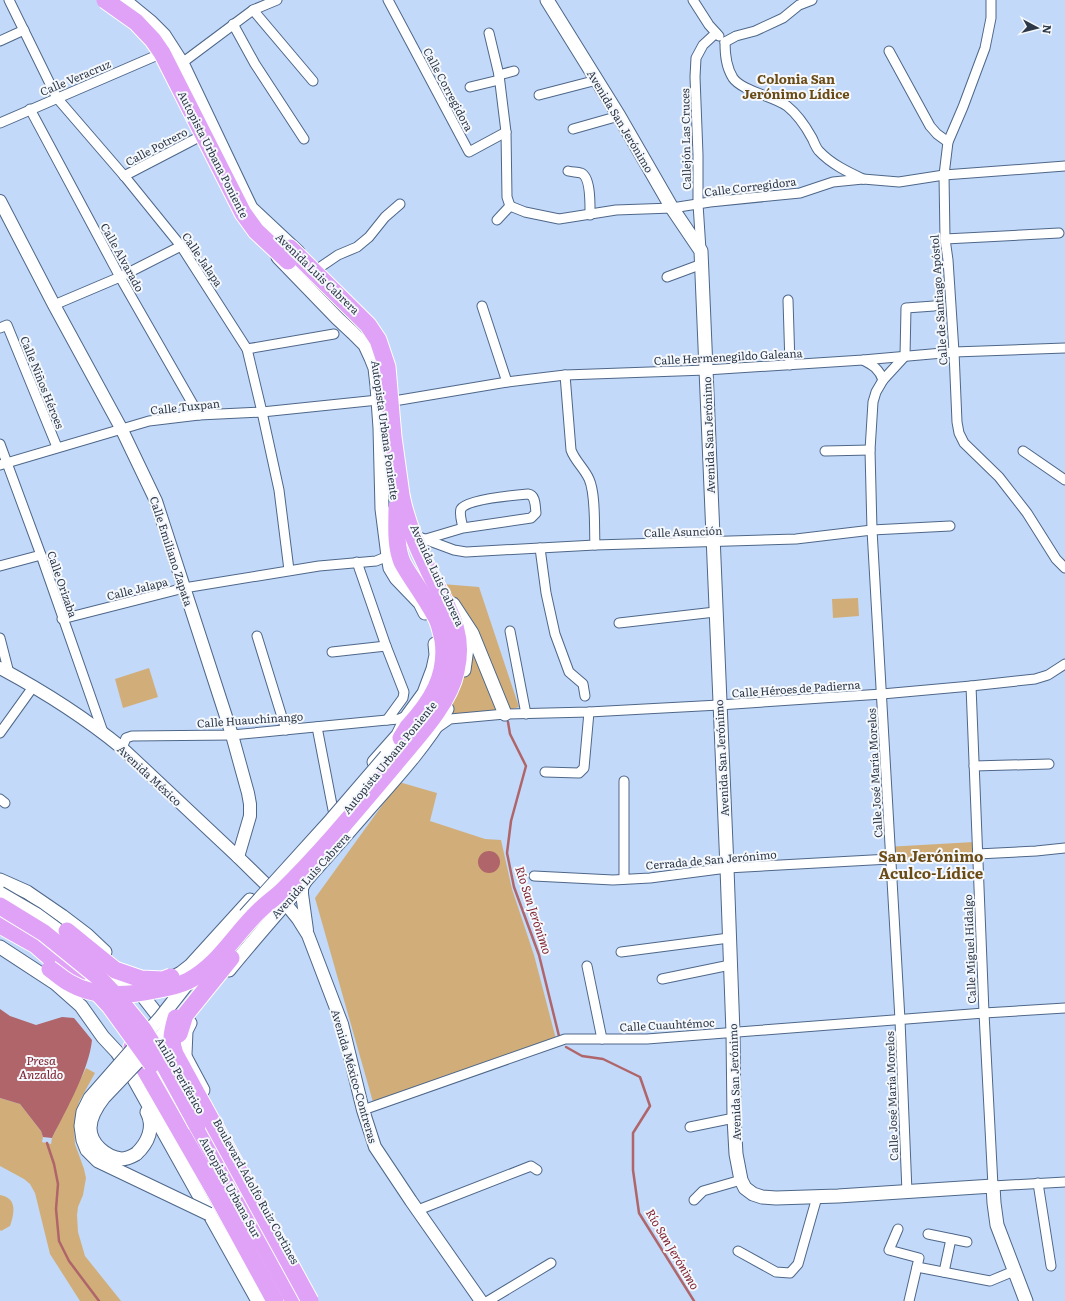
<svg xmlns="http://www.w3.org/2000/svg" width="1065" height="1301" font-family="Literata,serif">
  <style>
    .green { fill: #d1ae79 }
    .water { fill: #af6569 }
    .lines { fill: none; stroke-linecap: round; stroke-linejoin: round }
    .stream { stroke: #af6569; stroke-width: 2.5 }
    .minor-casing { stroke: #4e6789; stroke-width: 11 }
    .tertiary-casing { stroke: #4e6789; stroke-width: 14 }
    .secondary-casing { stroke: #4e6789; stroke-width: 15 }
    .motorway-casing { stroke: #fff; stroke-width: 19 }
    .minor { stroke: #fff; stroke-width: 9 }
    .tertiary { stroke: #fff; stroke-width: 12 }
    .secondary { stroke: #fff; stroke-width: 13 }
    .motorway { stroke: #e0a2f6; stroke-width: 17 }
    .secondary-bridge-casing { stroke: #4e6789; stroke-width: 15; stroke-linecap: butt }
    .motorway-bridge-casing { stroke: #fff; stroke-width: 19; stroke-linecap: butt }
    .secondary-bridge { stroke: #fff; stroke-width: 13 }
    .motorway-bridge { stroke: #e0a2f6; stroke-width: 17 }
    .labels { text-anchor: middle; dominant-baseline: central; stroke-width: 4; stroke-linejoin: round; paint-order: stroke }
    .street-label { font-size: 11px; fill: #2c3747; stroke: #f5f8fc }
    .water-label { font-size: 12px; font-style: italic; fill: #7e212e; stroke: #f5f8fc }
    .quarter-label { font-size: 13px; font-weight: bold; fill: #6a4b15; stroke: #f5f8fc }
    .district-label { font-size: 15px; font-weight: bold; fill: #6a4b15; stroke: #f5f8fc }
  </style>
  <rect width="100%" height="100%" fill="#c2d9f9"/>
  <!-- green -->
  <g class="green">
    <polygon points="442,584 479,587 519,707 504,711 449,719 437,728"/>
    <polygon points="858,598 859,616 833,618 832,599"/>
    <polygon points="149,668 158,697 123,708 115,679"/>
    <polygon points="399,782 437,793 430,821 485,839 501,840 512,889 534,955 556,1039 373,1102 315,898"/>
    <polygon points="974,842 972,856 888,862 886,847"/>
    <polygon points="86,1068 95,1073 79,1102 74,1123 75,1144 84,1169 86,1178 83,1195 78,1207 77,1215 78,1232 85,1256 121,1301 80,1301 50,1254 35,1193 30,1184 24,1179 0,1166 0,1098 20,1104 41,1131 43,1137 42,1142 51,1144 52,1138"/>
    <path d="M0 1195C18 1198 14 1214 10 1226L1 1231 0 1230Z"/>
  </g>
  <!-- water -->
  <g class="water">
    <circle cx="489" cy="862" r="11"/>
    <path d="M0 1009 10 1016 36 1025 62 1017 74 1018 92 1040C89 1070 66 1110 52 1138L43 1137 41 1131 20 1104 0 1098Z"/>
  </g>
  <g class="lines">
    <!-- stream -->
    <g class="stream">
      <polyline points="508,722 510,734 526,766 511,821 507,853 514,887 539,955 559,1036"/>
      <polyline points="566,1047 582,1056 603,1059 640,1077 650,1106 633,1133 633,1170 639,1213 694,1301"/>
      <polyline points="47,1143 54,1164 58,1184 56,1209 59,1241 69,1261 99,1301"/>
    </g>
    <!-- minor casing -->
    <g class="minor-casing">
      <g id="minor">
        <polyline points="9,0 57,98 126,178 181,246 247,349 262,412 279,490 289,570"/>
        <polyline points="388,0 469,152 506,132"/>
        <polyline points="693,0 709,25 719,36"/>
        <polyline points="991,0 991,18 985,48 963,107 948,142 944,175 945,239 948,260 954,352 957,422 959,433 964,443 999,477 1027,513 1056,559 1065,568"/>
        <polyline points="253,10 313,81"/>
        <polyline points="233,24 255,64 304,139"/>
        <polyline points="489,33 499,75 506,132 507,197 510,206"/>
        <polyline points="0,41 24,30"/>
        <path d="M725 42C725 55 726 67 733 78 742 91 773 96 787 106 797 114 806 127 812 138 814 142 816 148 819 151 831 164 848 172 863 179"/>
        <polyline points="725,42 736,36 755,31 783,18 799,5 812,0"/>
        <polyline points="889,51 930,126 937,134 948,142"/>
        <polyline points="182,63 253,10 277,0"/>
        <polyline points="499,75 514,71"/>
        <polyline points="470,87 499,80"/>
        <polyline points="539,95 597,80"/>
        <polyline points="30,109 120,277 199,415"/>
        <polyline points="0,123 160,54"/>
        <polyline points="573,129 619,116"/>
        <path d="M568 171C572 172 577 172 581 173 591 177 590 205 590 215"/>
        <polyline points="124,176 199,137"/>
        <polyline points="510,206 525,212 559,219 616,210 672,208 710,202 800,193 833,182 863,179 899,182 944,175 1065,166"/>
        <polyline points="497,220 510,206"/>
        <polyline points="945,239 1059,233"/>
        <polyline points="701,250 698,204 698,155 695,77 696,58 703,45 716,33"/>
        <polyline points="316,270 338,255 357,247 369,237 385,217 400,204"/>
        <polyline points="667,277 702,264"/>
        <polyline points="788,300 790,365"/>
        <polyline points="54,305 120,277 181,246"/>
        <polyline points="482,306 507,382"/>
        <polyline points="0,328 7,325 57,447"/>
        <polyline points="247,349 334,334"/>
        <polyline points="905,356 883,380 876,392 873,402 870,450 872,530 900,1020 907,1192"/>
        <polyline points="905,356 906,308 934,306"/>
        <path d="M863 360C873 365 879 369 883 380"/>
        <path d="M565 375 571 450C575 461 584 468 589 479 596 494 594 528 595 545"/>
        <polyline points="394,401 507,382 565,375 706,370 863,360 954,352 1065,348"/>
        <polyline points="0,444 41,555 103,732"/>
        <polyline points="825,451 870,450"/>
        <polyline points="1023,451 1065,480"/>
        <polyline points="0,465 149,421 199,415 262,412 378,400"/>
        <polyline points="419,537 454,550 466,552 595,545 796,539 872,530 950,526"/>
        <path d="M426 539 463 528 531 518 536 513C535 506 536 495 528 494 516 495 467 499 461 509 459 514 462 523 463 528"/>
        <polyline points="540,548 546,593 555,634 569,672 583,684 585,696"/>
        <polyline points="357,562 386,646 404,692 403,698 387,720"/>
        <polyline points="0,566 41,555"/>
        <polyline points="62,619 184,588 319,566 376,561 388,556"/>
        <polyline points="619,623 715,612"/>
        <polyline points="510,631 526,714"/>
        <polyline points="257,636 286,730"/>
        <polyline points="0,638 9,673"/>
        <polyline points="332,652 386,646"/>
        <polyline points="971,686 984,1013 993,1186 1065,1182"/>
        <polyline points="317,727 333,810"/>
        <polyline points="437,728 450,719 505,714 589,712 719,705 882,694 971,686 1035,679 1048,675 1065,664"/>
        <polyline points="0,733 33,687"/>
        <polyline points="122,748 126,738 132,736 232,735 387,720 399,719 408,715"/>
        <polyline points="974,766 1049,764"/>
        <polyline points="545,772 579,773 584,768 589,712"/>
        <polyline points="624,781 624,879"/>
        <polyline points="0,799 5,803"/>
        <polyline points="977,854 1036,851 1065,848"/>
        <polyline points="534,876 613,880 650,878 727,868 890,859"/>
        <polyline points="621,952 729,938"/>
        <polyline points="587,966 602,1039"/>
        <polyline points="662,979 730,965"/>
        <polyline points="363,1110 565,1039 647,1039 984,1013 1065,1008"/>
        <polyline points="690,1127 734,1118"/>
        <polyline points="1038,1183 1051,1266"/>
        <polyline points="694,1200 703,1191 741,1180"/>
        <polyline points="418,1210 531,1166 537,1170"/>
        <polyline points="898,1229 889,1250 919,1258 909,1301"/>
        <polyline points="928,1234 967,1242"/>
        <polyline points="738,1251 776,1272 790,1273 798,1264 817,1197"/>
        <polyline points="917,1267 990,1281 1014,1271"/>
        <polyline points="944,1272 951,1239"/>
        <polyline points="488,1301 551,1263"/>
      </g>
    </g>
    <!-- tertiary casing -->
    <g class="tertiary-casing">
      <g id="tertiary">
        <polyline points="0,201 54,305 121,428 156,501 232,735 248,793 250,804 250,816 238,857"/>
        <path d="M0 668C43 691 84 717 122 748L238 857 285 903 298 919 308 935 342 1024 363 1110 375 1147 411 1201 481 1301"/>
        <polyline points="306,880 302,888 302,894 307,930"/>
      </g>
    </g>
    <!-- secondary casing -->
    <g class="secondary-casing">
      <g id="secondary">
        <polyline points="124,0 151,22 164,35 182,63 251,208 298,252"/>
        <polyline points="547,0 619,116 672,208 701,251 727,868 733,1033 734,1118 736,1154 741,1180 745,1188 753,1194 762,1197 776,1198 838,1196 993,1186 994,1203 997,1225 1026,1301"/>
        <polyline points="278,257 337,318 353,333 365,345 371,358 375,368 377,386 380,428 382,509 388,556 390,568 396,578 420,603 425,613"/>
        <polyline points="453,604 472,633 505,714"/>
        <polyline points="463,630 467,648 464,670"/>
        <polyline points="374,762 398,735 408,715 424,693 433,669 436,655 435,644"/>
        <polyline points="0,880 27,892 62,916 87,935 105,952"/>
        <polyline points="0,947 55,983 81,1006 103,1037 117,1052 129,1070 258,1301"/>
        <path d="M229 970C273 916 320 865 366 812 395 779 425 747 447 709"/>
        <polyline points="164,982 181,973 190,966 250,900"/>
        <polyline points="135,986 166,1026"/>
        <polyline points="180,1047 203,1090"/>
        <polyline points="185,1054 186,1031 190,1023"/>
        <path d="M136 1154C148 1143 155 1127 147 1112"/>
      </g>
    </g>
    <!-- motorway casing -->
    <g class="motorway-casing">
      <g id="motorway">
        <polyline points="290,248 368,325 378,340 387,367 393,437 401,495"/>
        <polyline points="401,738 408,727"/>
        <polyline points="0,925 36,945 77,981"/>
        <polyline points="132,1047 217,1195 275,1301"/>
        <polyline points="197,1125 294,1301"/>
      </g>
    </g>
    <!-- minor -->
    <use href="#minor" class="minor"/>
    <!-- tertiary -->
    <use href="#tertiary" class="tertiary"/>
    <!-- secondary -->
    <use href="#secondary" class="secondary"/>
    <!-- motorway -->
    <use href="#motorway" class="motorway"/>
    <!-- secondary-bridge casing -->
    <g class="secondary-bridge-casing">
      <g id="secondary-bridge">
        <polyline points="0,893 36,914 73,941"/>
        <polyline points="245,915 331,820 386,756"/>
        <path d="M106 969C118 980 130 989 147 987"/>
        <polyline points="190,980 161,1017 90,1098 83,1112 81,1126 83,1140 87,1150 98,1161 209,1214"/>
        <path d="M136 1154C131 1157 127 1159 121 1159 106 1157 90 1144 90 1128 90 1116 97 1106 104 1097L160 1038 174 1020"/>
      </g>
    </g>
    <!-- motorway-bridge casing -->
    <g class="motorway-bridge-casing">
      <g id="motorway-bridge">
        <polyline points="105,0 136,22 153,40 162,53 243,213 256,231 288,261"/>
        <path d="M397 507C397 525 395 545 402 562 405 568 409 574 413 580 421 592 429 604 436 617 440 624 441 632 443 640 448 676 431 702 408 727"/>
        <polyline points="0,906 44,933 97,976 117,997 143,1029 155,1048 197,1125"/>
        <polyline points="67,931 115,970 141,979 163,980 171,977"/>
        <path d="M50 969C56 973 61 978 68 982 94 998 127 996 155 990 166 988 178 986 188 981 219 965 235 933 260 910 266 904 273 899 280 893 321 853 358 808 395 764 417 737 448 706 456 671 466 629 445 605 428 569 416 545 406 521 401 495"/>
        <polyline points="99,994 110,1006 152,1064"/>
        <path d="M176 1018C172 1032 170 1040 175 1054L310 1301"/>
        <polyline points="179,1034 185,1015 231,958"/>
      </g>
    </g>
    <!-- secondary-bridge -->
    <use href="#secondary-bridge" class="secondary-bridge"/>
    <!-- motorway-bridge -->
    <use href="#motorway-bridge" class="motorway-bridge"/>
  </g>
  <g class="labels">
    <!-- street labels -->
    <g class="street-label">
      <text transform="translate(75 77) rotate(-23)">Calle Veracruz</text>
      <text transform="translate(449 89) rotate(62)">Calle Corregidora</text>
      <text transform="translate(621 121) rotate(59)">Avenida San Jerónimo</text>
      <text transform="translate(685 139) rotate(-91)">Callejón Las Cruces</text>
      <text transform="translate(156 146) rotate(-28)">Calle Potrero</text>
      <text transform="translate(214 154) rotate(63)">Autopista Urbana Poniente</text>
      <text transform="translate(750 186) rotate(-7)">Calle Corregidora</text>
      <text transform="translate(123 257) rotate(61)">Calle Alvarado</text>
      <text transform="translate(203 259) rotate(56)">Calle Jalapa</text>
      <text transform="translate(318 273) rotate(44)">Avenida Luis Cabrera</text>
      <text transform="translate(938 300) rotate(-94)">Calle de Santiago Apóstol</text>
      <text transform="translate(728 356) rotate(-3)">Calle Hermenegildo Galeana</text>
      <text transform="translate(43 382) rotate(68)">Calle Niños Héroes</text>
      <text transform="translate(185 406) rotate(-6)">Calle Tuxpan</text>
      <text transform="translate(386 430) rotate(82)">Autopista Urbana Poniente</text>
      <text transform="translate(708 435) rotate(-92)">Avenida San Jerónimo</text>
      <text transform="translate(683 531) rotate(-2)">Calle Asunción</text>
      <text transform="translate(172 551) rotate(72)">Calle Emiliano Zapata</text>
      <text transform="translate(438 575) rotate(65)">Avenida Luis Cabrera</text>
      <text transform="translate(63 584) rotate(71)">Calle Orizaba</text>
      <text transform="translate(137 588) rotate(-14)">Calle Jalapa</text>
      <text transform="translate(796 688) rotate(-4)">Calle Héroes de Padierna</text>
      <text transform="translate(250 719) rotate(-4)">Calle Huauchinango</text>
      <text transform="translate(389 757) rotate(-51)">Autopista Urbana Poniente</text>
      <text transform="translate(721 758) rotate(-93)">Avenida San Jerónimo</text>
      <text transform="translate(874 773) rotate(-93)">Calle José María Morelos</text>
      <text transform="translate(150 775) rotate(43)">Avenida México</text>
      <text transform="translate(711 859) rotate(-5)">Cerrada de San Jerónimo</text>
      <text transform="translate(310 875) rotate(-48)">Avenida Luis Cabrera</text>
      <text transform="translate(969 949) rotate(-92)">Calle Miguel Hidalgo</text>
      <text transform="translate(667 1024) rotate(-3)">Calle Cuauhtémoc</text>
      <text transform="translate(181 1075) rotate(60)">Anillo Periférico</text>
      <text transform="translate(355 1076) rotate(74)">Avenida México-Contreras</text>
      <text transform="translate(734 1082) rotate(-92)">Avenida San Jerónimo</text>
      <text transform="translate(891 1096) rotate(-92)">Calle José María Morelos</text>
      <text transform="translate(231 1187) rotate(61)">Autopista Urbana Sur</text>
      <text transform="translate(257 1191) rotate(61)">Boulevard Adolfo Ruiz Cortines</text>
    </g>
    <!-- water labels -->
    <g class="water-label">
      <text transform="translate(534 910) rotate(72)">Río San Jerónimo</text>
      <text x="41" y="1060">Presa<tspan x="41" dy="14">Anzaldo</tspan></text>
      <text transform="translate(673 1249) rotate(59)">Río San Jerónimo</text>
    </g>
    <!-- quarter labels -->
    <g class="quarter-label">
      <text x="796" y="78">Colonia San<tspan x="796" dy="15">Jerónimo Lídice</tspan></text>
    </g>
    <!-- district labels -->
    <g class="district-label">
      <text x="931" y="855">San Jerónimo<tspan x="931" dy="17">Aculco-Lídice</tspan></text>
    </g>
  </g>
  <!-- north arrow -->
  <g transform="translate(1037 28) rotate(97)" stroke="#f5f8fc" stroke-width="3" paint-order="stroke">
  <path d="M0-3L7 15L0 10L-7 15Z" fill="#2c3747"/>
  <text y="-6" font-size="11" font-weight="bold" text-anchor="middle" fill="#2c3747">N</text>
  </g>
</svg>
